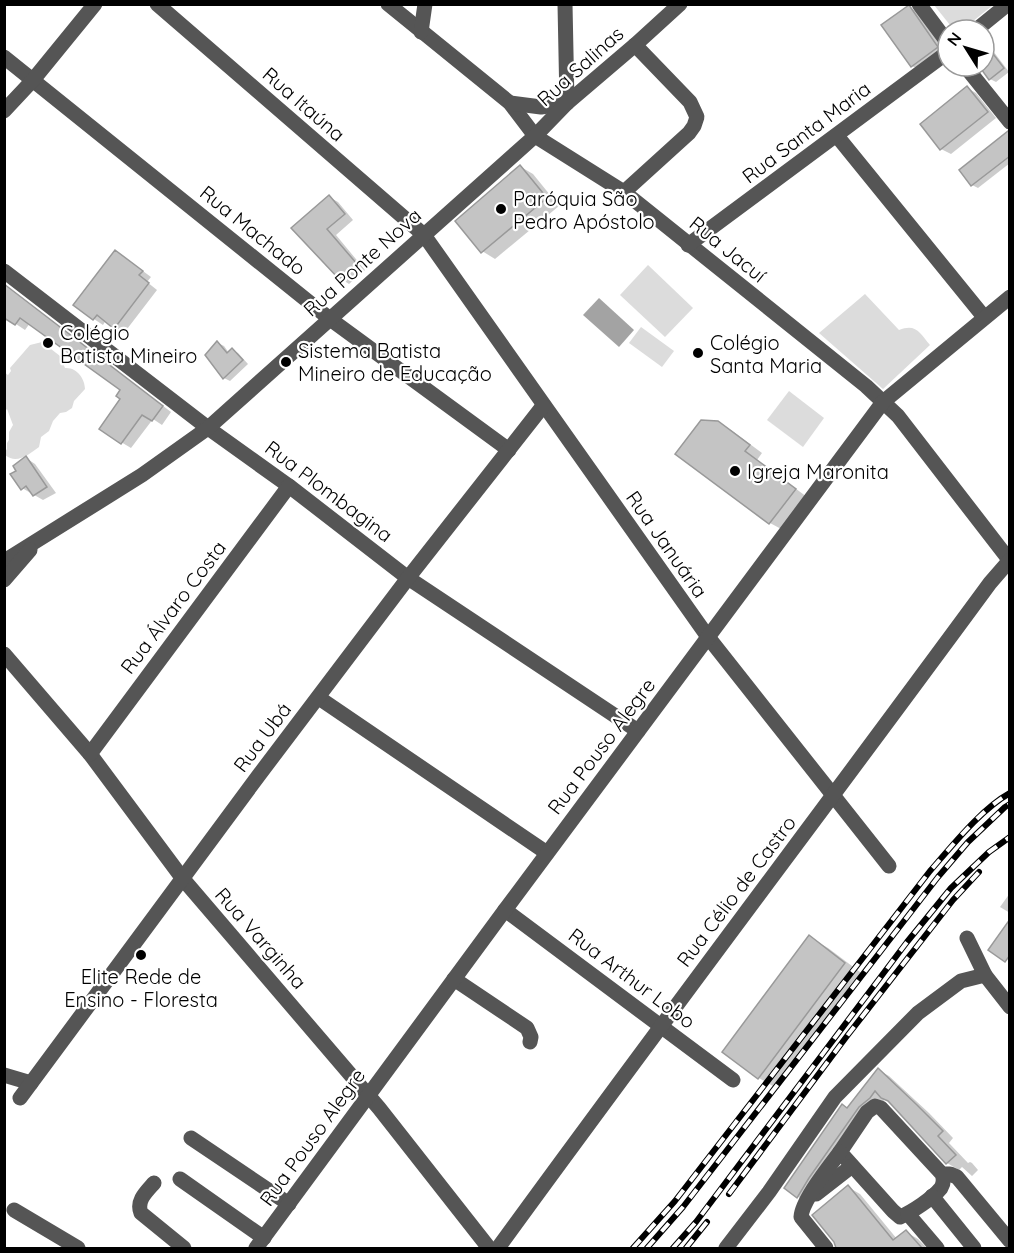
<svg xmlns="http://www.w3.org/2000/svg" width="1014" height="1253" font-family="Quicksand,sans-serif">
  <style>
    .green { fill: #dcdcdc }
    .water { fill: #a3a3a3 }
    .shadow { fill: #0003 }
    .building { fill: #c4c4c4; stroke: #999; stroke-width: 1.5 }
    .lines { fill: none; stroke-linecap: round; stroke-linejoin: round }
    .minor { stroke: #555; stroke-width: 15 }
    .rail-casing { stroke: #000; stroke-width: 6 }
    .rail { stroke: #fff; stroke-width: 4; stroke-dasharray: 11; stroke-linecap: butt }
    .poi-dot { fill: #000; stroke: #fff; stroke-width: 2 }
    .labels { text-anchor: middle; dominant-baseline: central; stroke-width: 4.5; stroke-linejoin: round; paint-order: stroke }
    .street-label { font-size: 20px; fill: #000; stroke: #fff }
    .poi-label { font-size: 20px; fill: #000; stroke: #fff; text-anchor: start }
  </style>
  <rect width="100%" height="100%" fill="#fff"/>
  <!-- green -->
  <g class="green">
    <polygon points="934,5 993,5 962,30 954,30"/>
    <polygon points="648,265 693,308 665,337 620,295"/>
    <path d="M865 294 899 330C916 323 920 333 930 345L883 389 819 333Z"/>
    <polygon points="641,327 674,351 662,367 629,343"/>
    <path d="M42 342 60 356 65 368C77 367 85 379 85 389L74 401 72 408 66 412 60 413 53 421 49 431 41 437 39 447C29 454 17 465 5 455V452L7 449V443L9 440V432L13 425 7 409 5 411 4 372 8 375 11 371 10 368 30 345Z"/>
    <polygon points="789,391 824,418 803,447 767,420"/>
  </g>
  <!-- water -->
  <polygon class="water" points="599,298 634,330 619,347 583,315"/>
  <!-- shadow -->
  <g class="shadow">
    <polygon points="909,7 919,13 947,53 922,71 912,66"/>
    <polygon points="984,42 987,43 1009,72 996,82 990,79 981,66 984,66"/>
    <polygon points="967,88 976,93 996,118 951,154 941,149"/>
    <polygon points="1010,137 1010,163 978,188 972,185"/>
    <polygon points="521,167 533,174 559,206 495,259 482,251"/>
    <polygon points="329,197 338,202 353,220 336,235 365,270 349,284 340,278 293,228"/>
    <polygon points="124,257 151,277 147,282 157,290 124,333 106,320 103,325 94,319 75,304"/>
    <polygon points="4,280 7,286 171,412 162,425 153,419 131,448 121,442 122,390 30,323 25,330 4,316"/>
    <polygon points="218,343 224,346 229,353 232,350 238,353 248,364 230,381 224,378 207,355"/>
    <polygon points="717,422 731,430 762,453 757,460 807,497 783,530 770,523 677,454"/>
    <polygon points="26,458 35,464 56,493 43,500 22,488 18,471"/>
    <polygon points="1010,893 1010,913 1000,907"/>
    <polygon points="809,937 828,948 864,975 778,1089 759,1078"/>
    <polygon points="878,1070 889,1076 929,1113 953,1138 949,1143 968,1163 970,1162 972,1163 978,1170 972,1176 962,1167 959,1170 947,1163 890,1101 885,1099 809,1203 798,1197 786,1187"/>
    <polygon points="848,1187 860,1194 897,1239 906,1232 918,1239 927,1248 837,1248 835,1241"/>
  </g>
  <!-- building -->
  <g class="building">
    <polygon points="909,5 938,47 911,67 881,25"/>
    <polygon points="984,42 1004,68 989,80 979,66 984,66"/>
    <polygon points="967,86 988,112 940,150 920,124"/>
    <polygon points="1008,131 1010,131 1010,156 971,186 959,170"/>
    <polygon points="520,165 547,198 481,253 455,221"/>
    <polygon points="329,195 345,214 327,229 357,264 339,279 291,228"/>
    <polygon points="115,250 143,271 139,275 149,283 114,329 97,315 93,320 73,305"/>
    <polygon points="4,284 163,406 152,421 142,415 121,444 99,429 120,399 116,396 120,390 20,318 15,325 4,318"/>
    <polygon points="217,341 227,353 232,348 243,360 223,379 205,355"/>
    <polygon points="701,420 718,421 750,445 745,451 796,489 769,524 675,454"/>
    <polygon points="26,456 47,487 33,496 26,486 21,490 10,474 16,471 13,466"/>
    <polygon points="1010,919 1010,955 1005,962 988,950"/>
    <polygon points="809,935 845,963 758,1079 722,1052"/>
    <polygon points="878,1068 917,1105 943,1131 938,1136 956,1155 946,1164 888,1101 881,1098 875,1091 870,1098 859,1107 809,1178 797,1198 784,1188 842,1104 847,1108"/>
    <polygon points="848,1185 893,1240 906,1230 922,1248 836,1248 834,1242 812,1215"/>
  </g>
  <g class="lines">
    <!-- minor -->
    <g class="minor">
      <polyline points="157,4 424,235 708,637 889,866"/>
      <polyline points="388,4 510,103 535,136 624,192 866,386 898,416 1010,561"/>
      <polyline points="565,4 567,103"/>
      <polyline points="919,4 948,43"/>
      <polyline points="976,30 1008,4"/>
      <polyline points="421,32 425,4"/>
      <polyline points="4,57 330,319 509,450"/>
      <polyline points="965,66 1010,122"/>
      <polyline points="510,103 541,107 567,103"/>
      <polyline points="4,111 33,80 95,4"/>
      <polyline points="837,136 984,317"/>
      <polyline points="624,192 689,133 694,126 697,117 690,102 635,45"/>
      <polyline points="688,245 948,52"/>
      <polyline points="4,271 208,428 289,486 408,578 638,731"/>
      <polyline points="4,563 9,558 142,475 208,428 535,136 567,103 635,45 680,4"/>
      <polyline points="4,580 30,550"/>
      <polyline points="4,654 90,754 183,879 379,1108 489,1248"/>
      <polyline points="319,698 547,853"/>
      <polyline points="90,754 289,486"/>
      <polyline points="505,910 733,1080"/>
      <polyline points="967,938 985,975 1010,1007"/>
      <polyline points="454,979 527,1028 531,1037 530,1042"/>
      <polyline points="4,1075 31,1083"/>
      <polyline points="20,1098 259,775 408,578 543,406"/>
      <polyline points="191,1138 289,1204"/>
      <path d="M942 1174C944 1179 944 1183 941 1188 933 1198 912 1212 900 1217L893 1211 840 1152 867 1112 875 1106 881 1108 942 1174H950L957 1177 1010 1241"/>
      <polyline points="180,1179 264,1238"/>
      <path d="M154 1183C146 1192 136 1201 141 1213L184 1248"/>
      <polyline points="816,1194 852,1166"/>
      <polyline points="932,1196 974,1248"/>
      <polyline points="14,1210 78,1248"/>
      <polyline points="908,1214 937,1248"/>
      <polyline points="256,1248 505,910 883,402 1010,297"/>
      <path d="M498 1248C660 1025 827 805 990 583L1010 560"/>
      <polyline points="726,1248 769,1192 835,1097 918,1013 961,981 985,975"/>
      <path d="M826 1248 801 1217C802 1200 829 1167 840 1152"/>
    </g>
    <!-- rail casing -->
    <g class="rail-casing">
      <g id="rail">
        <polyline points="729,1194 847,1036 953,900 979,872"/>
        <path d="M633 1248 675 1201 930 871C952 846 981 809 1010 793"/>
        <polyline points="647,1248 683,1207 938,877 968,842 1005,807 1010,804"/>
        <polyline points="673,1248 696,1222 907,942 951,888 989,852 1010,837"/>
        <polyline points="686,1248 707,1222"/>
      </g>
    </g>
    <!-- rail -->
    <use href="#rail" class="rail"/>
  </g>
  <!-- markers -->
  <g class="poi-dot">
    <circle cx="501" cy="209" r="6"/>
    <circle cx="48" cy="343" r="6"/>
    <circle cx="698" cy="353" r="6"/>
    <circle cx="286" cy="362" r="6"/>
    <circle cx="735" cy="471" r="6"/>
    <circle cx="141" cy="955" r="6"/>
  </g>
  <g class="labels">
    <!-- street labels -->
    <g class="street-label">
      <text transform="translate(580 66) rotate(-42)">Rua Salinas</text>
      <text transform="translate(304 104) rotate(41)">Rua Itaúna</text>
      <text transform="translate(806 132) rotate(-37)">Rua Santa Maria</text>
      <text transform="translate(253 230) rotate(39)">Rua Machado</text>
      <text transform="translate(728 249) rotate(39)">Rua Jacuí</text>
      <text transform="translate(362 262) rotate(-42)">Rua Ponte Nova</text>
      <text transform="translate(329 491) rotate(37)">Rua Plombagina</text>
      <text transform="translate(667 544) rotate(55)">Rua Januária</text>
      <text transform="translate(173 607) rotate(-53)">Rua Álvaro Costa</text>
      <text transform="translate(262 737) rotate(-53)">Rua Ubá</text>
      <text transform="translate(601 746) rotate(-53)">Rua Pouso Alegre</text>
      <text transform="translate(736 891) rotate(-53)">Rua Célio de Castro</text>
      <text transform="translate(261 938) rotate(49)">Rua Varginha</text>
      <text transform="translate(632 978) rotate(37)">Rua Arthur Lobo</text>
      <text transform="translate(312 1137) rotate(-54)">Rua Pouso Alegre</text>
    </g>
    <!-- poi labels -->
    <g class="poi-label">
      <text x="513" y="198">Paróquia São<tspan x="513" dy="23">Pedro Apóstolo</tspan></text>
      <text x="60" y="332">Colégio<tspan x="60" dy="23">Batista Mineiro</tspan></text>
      <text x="710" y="342">Colégio<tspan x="710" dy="23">Santa Maria</tspan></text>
      <text x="298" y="350">Sistema Batista<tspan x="298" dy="23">Mineiro de Educação</tspan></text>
      <text x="747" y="471">Igreja Maronita</text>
      <text x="141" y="976" text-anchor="middle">Elite Rede de<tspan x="141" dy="23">Ensino - Floresta</tspan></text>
    </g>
  </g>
  <!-- border -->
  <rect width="1014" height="1253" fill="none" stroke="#000000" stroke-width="12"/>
  <!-- north arrow -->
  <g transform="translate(966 48) rotate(307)"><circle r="28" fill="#ffffff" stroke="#999999" stroke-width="1.5"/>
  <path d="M0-4.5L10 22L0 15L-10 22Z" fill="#000000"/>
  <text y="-9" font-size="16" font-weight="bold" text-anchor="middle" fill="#000000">N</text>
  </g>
</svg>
